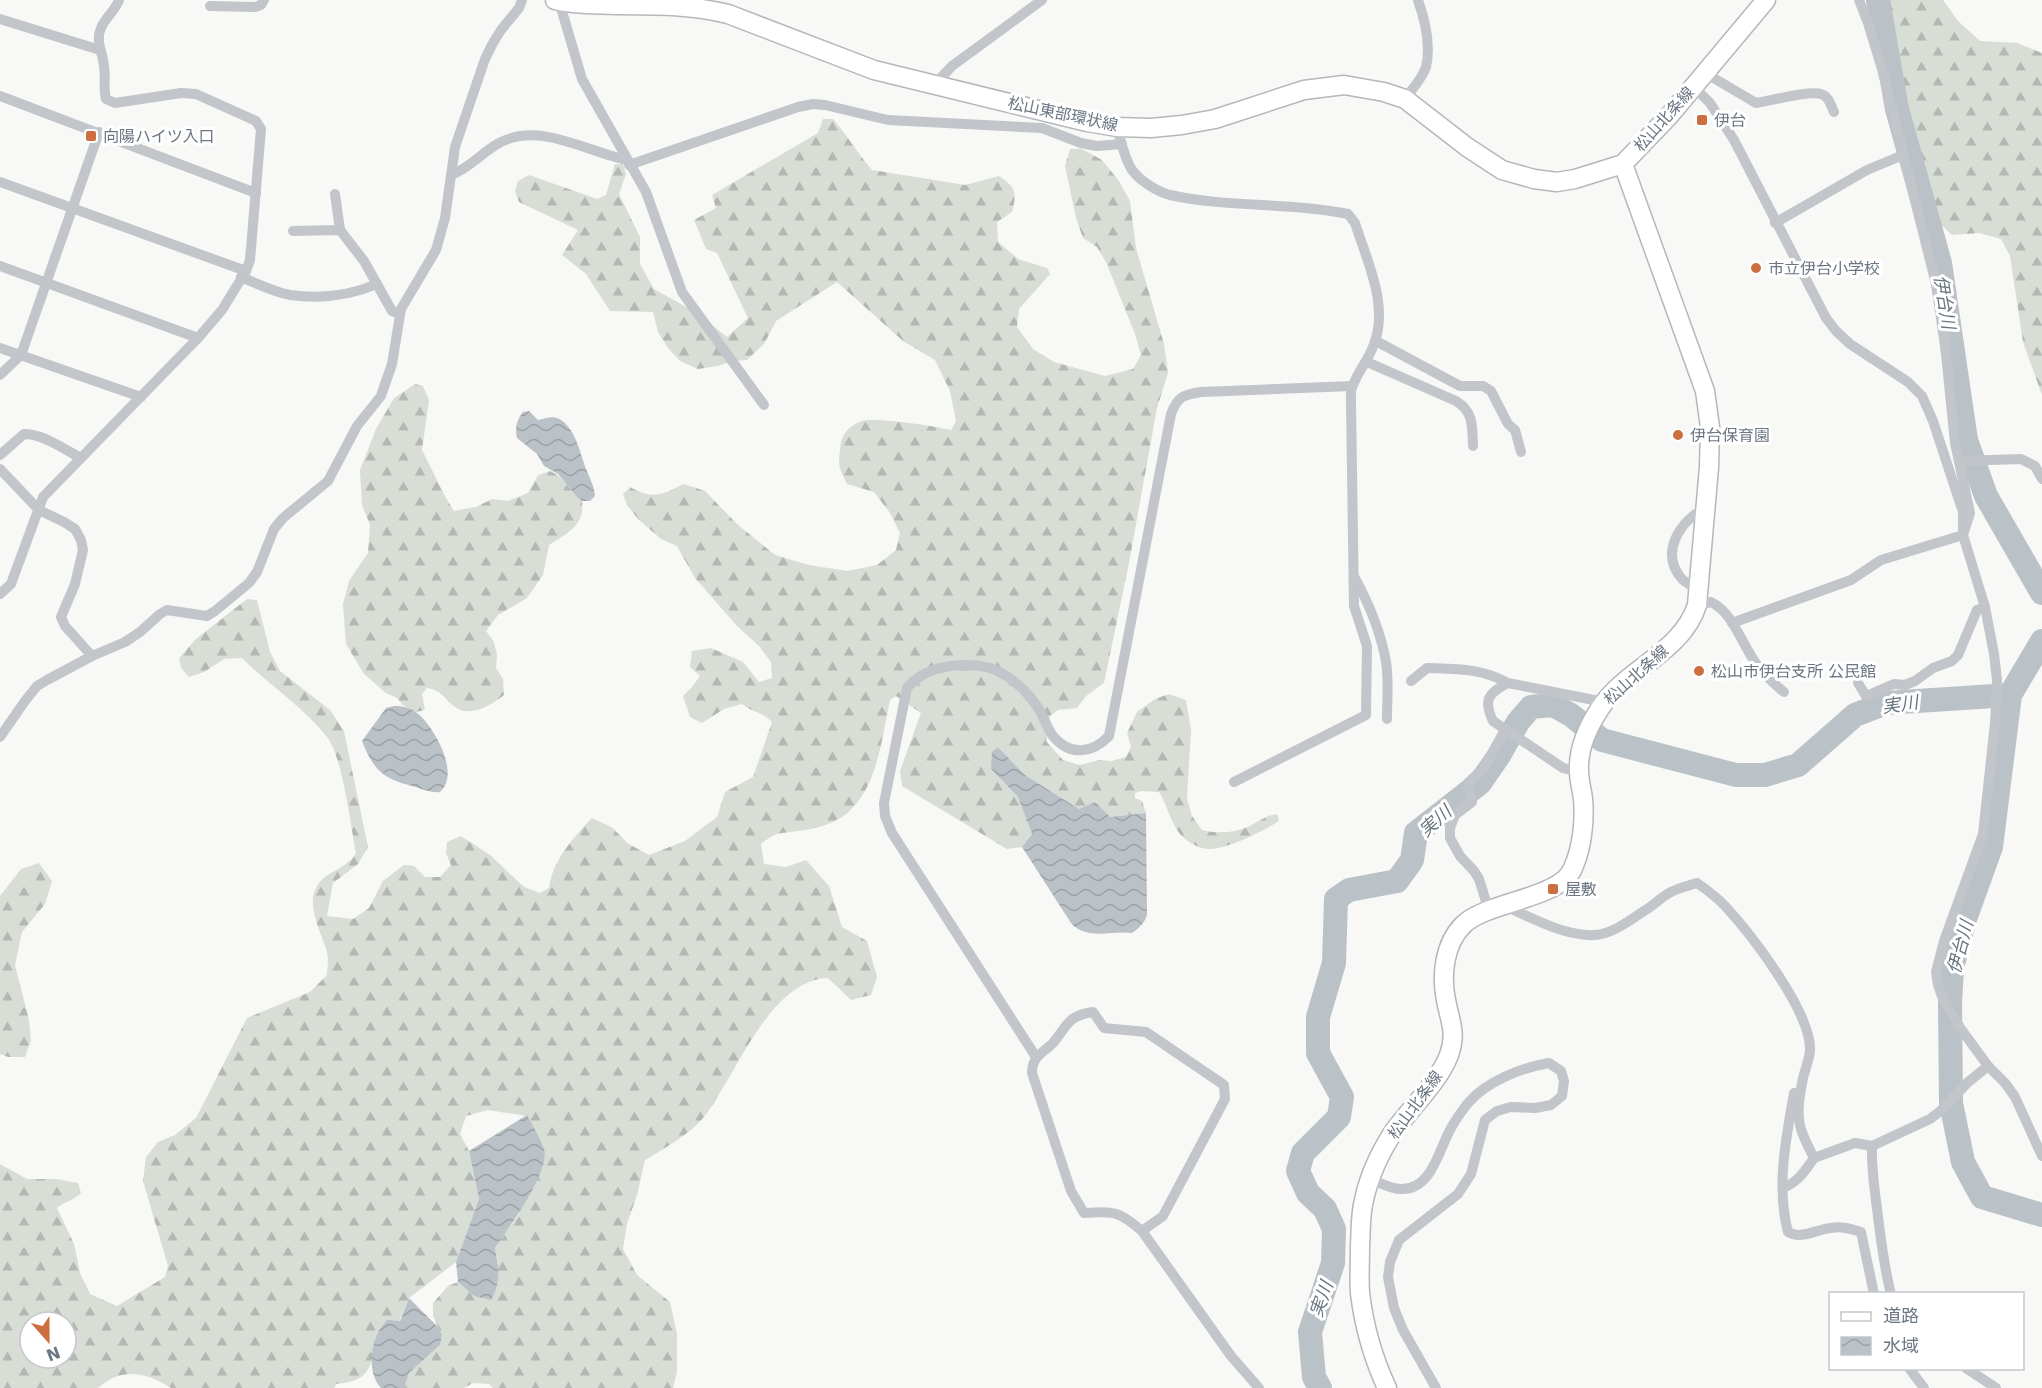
<svg xmlns="http://www.w3.org/2000/svg" width="2042" height="1388" font-family="'DejaVu Sans','Noto Sans JP',sans-serif">
  <style>
    .forest { fill: url(#forest-firs); fill-rule: evenodd }
    .water { fill: url(#water-waves) }
    .lines { fill: none; stroke-linecap: round; stroke-linejoin: round }
    .river { stroke: #bac2c7; stroke-width: 24 }
    .primary-casing { stroke: #b4b7bb; stroke-width: 21 }
    .street { stroke: #c2c5c9; stroke-width: 10 }
    .primary { stroke: #fff; stroke-width: 18 }
    .poi-dot { fill: #ce6e40; stroke: #fff; stroke-width: 2 }
    .labels { text-anchor: middle; dominant-baseline: central; stroke-width: 6; stroke-linejoin: round; paint-order: stroke }
    .street-label { font-size: 16px; fill: #6b7683; stroke: #fff }
    .poi-label { font-size: 16px; fill: #6b7683; stroke: #fff; text-anchor: start }
    .water-label { font-size: 18px; font-style: italic; fill: #67767f; stroke: #fff }
  </style>
  <defs>
    <pattern id="forest-firs" width="22" height="20" patternUnits="userSpaceOnUse" patternTransform="scale(1.5)"><rect width="22" height="20" fill="#d8ddd6"/><path d="M5 1l3.5 6h-7zM16 11l3.5 6h-7z" fill="#b3b8b3"/></pattern>
    <pattern id="water-waves" width="16" height="10" patternUnits="userSpaceOnUse" patternTransform="scale(1.5)"><rect width="16" height="10" fill="#bac2c7"/><path d="M0 5q4-4 8 0t8 0" fill="none" stroke="#9ba2a7"/></pattern>
  </defs>
  <rect width="100%" height="100%" fill="#f8f8f6"/>
  <!-- forest -->
  <g class="forest">
    <polygon points="1889,0 1943,0 1958,21 1980,41 2017,43 2042,53 2042,395 2023,342 2010,256 2001,239 1979,233 1952,235 1937,221 1908,105"/>
    <path d="M823 119H833C847 135 858 154 872 170L965 185 999 176C1016 187 1017 193 1012 212L997 222 998 242 1018 259 1047 268 1050 274 1019 309 1017 327 1033 349 1054 362 1105 376 1133 369 1141 355 1135 334 1106 262 1097 247 1083 238 1076 218 1065 166 1070 149H1082L1102 160 1119 181 1130 201 1136 248 1164 344 1168 373 1157 408 1129 563 1104 683 1086 696 1077 708 1058 710 1050 716 1046 741 1063 760 1079 765 1100 760 1111 761 1126 757 1131 747 1127 733 1137 712 1155 699 1169 694 1186 700 1191 730 1187 799 1192 816 1202 830C1218 834 1235 833 1250 826 1260 821 1265 816 1277 814L1279 821C1263 831 1228 849 1209 849 1199 849 1187 842 1180 834 1170 822 1168 806 1159 792L1141 791 1135 793V798L1142 801 1146 813 1110 817 1079 809 1025 775 998 747 991 769 1018 797 1032 834 1022 847 1007 849 902 786 900 771 921 713 896 696 890 700C880 746 876 811 822 826 807 831 792 831 777 834 771 836 766 840 761 844L764 864 786 867 806 860 829 886 842 927 867 941 877 977 871 995 851 1000 828 978C769 980 736 1076 704 1117 689 1135 665 1148 645 1160L637 1195 627 1224 623 1249 637 1275 670 1302 677 1334V1372L673 1388H493L489 1384 473 1383 464 1388H404L409 1373 440 1345 442 1335 433 1316V1303L448 1286 458 1282 474 1296 498 1263 495 1248 519 1214 527 1116 488 1110 466 1116 460 1134 469 1151 479 1199 456 1262 409 1298 399 1321 376 1337C371 1367 371 1381 336 1384L334 1388H171C146 1372 122 1367 98 1388H0V1164L27 1179H56L78 1183 81 1193C73 1201 65 1201 57 1208L74 1244 80 1273 90 1294 117 1306 165 1277 168 1266 143 1181 146 1157 158 1142 175 1135 196 1118 247 1018 310 992 327 975C327 968 329 959 327 952 321 931 304 904 319 883 328 871 346 869 356 853 351 827 342 755 327 737 303 707 269 685 242 658L224 659 204 672 189 677 181 668 179 658 196 639 247 599 257 600 270 652 280 671 330 710 344 731 368 847 358 864 333 883 327 916 353 919 369 908 383 881 404 865 414 866 425 877H440L451 865 446 853 447 842 461 836 490 855 524 887 540 893 549 888C553 860 573 838 592 818L613 828 627 843 649 855 685 841 717 817 725 792 753 777 772 722C761 711 753 713 742 704L724 709 702 723 690 717 683 696 692 687 700 676 690 667 692 651 711 648 743 662 759 682 772 678 771 662 759 646 737 626 695 578 677 546 661 539 638 519 627 505 623 494 630 487C654 500 661 495 684 484L705 491 737 524 775 555 809 565 847 571 877 565 896 550 900 533 890 513 874 492 847 484C839 468 838 467 840 449 841 435 848 426 862 421 875 417 935 426 951 430L956 421 950 391 935 360 903 341 837 282 776 321 764 344 747 360 732 361 718 366 698 369 680 361 668 348 658 332 653 312 610 311 586 274 562 255 578 230 519 202 515 191 518 181 529 175 597 199 606 195 615 164H623L626 174 619 194 640 237V264L654 289 697 313 727 337 748 318 717 253 706 249 694 220 716 208 712 195 818 133ZM30 1322H66V1358H30Z"/>
    <path d="M415 384 423 386 429 400 422 450 446 498 454 511 476 507 492 499 508 501 528 493 538 475 550 471C565 477 570 492 582 501 585 526 567 533 549 545L543 575 527 598 498 615 486 631 494 642 497 655 496 668 503 679 504 695C492 705 470 718 455 707 443 698 443 691 427 688L422 694 425 710 416 712 404 706 397 698 386 693 364 674 346 644 343 604 349 581 368 553 370 525 362 505 360 470 376 429 394 398Z"/>
    <polygon points="39,863 52,881 45,904 22,932 15,965 29,1020 31,1040 25,1057 8,1057 0,1054 0,896 21,869"/>
  </g>
  <!-- water -->
  <g class="water">
    <path d="M529 411 538 420C544 419 551 416 557 418 575 425 580 453 586 469 590 479 594 485 595 496L590 501H582L577 497 558 474 544 466 537 454 517 438C515 428 516 421 523 412Z"/>
    <path d="M394 706C402 706 410 707 417 713 434 726 461 774 440 792 432 793 424 790 416 787 384 779 374 772 362 741L386 708Z"/>
    <path d="M998 747 1025 775 1079 809 1095 802 1110 817 1146 813 1147 915C1144 924 1139 928 1132 933 1113 930 1086 941 1071 923L1022 847 1032 834 1018 797 991 769 992 752Z"/>
    <path d="M527 1115C533 1126 540 1138 544 1149 551 1171 508 1229 495 1248 499 1270 501 1281 491 1300L474 1296 458 1282 456 1262 479 1199 469 1151Z"/>
    <path d="M409 1298 438 1327 442 1335 440 1345 409 1373 404 1388H381C369 1375 370 1353 376 1337 378 1331 383 1325 387 1320L400 1321Z"/>
  </g>
  <g class="lines">
    <!-- river -->
    <g class="river">
      <polyline points="1878,0 1897,109 1940,263 1966,440 1986,496 2042,593"/>
      <polyline points="2042,641 2010,695 1991,847 1965,919 1952,968 1950,1004 1951,1103 1963,1162 1982,1197 2042,1215"/>
      <polyline points="1320,1388 1314,1377 1310,1332 1333,1263 1334,1229 1325,1209 1308,1193 1298,1171 1303,1153 1339,1117 1342,1097 1318,1053 1318,1017 1334,963 1336,899 1349,890 1397,881 1412,860 1416,833 1480,783 1498,757 1518,722 1531,707 1553,705 1571,715 1602,740 1736,775 1765,775 1798,765 1855,715 1886,703 2010,695"/>
    </g>
    <!-- primary casing -->
    <g class="primary-casing">
      <g id="primary">
        <path d="M555 0C575 5 596 4 616 5 654 5 691 5 728 14L874 70 1087 122 1117 127 1151 128 1182 125 1215 119 1304 90 1344 85 1384 92 1405 99 1467 147 1502 170 1534 179 1557 182 1575 179 1623 164 1669 116 1766 0"/>
        <path d="M1387 1388C1373 1358 1364 1326 1360 1293 1359 1278 1360 1262 1360 1246 1361 1231 1360 1215 1364 1200 1369 1176 1381 1151 1394 1131 1410 1109 1440 1080 1449 1055 1457 1032 1450 1022 1446 1000 1441 976 1444 944 1463 925 1487 901 1561 899 1573 868 1582 848 1585 821 1583 799 1582 790 1579 781 1579 771 1578 750 1588 727 1599 710 1624 669 1682 653 1697 605L1709 467 1710 427 1705 391 1623 164"/>
      </g>
    </g>
    <!-- street -->
    <g class="street">
      <polyline points="559,1 582,79 646,192 682,292 764,405"/>
      <polyline points="210,6 255,7 261,5 264,0"/>
      <polyline points="0,19 100,50"/>
      <path d="M1705 73 1756 103C1770 101 1809 90 1821 94 1829 96 1831 106 1834 112"/>
      <polyline points="935,84 952,66 1042,0"/>
      <polyline points="1693,86 1710,103 1734,140 1826,318 1836,331 1850,344 1908,382 1922,396 1933,421 1963,512 1963,535 1985,607 1994,654 1997,680 1995,723 1983,834 1944,941 1936,972 1938,985 1943,999 1961,1029 1988,1066 2005,1083 2015,1097 2042,1156"/>
      <polyline points="0,96 256,193"/>
      <path d="M1405 99C1412 89 1422 79 1426 67 1431 46 1425 20 1418 0"/>
      <path d="M1117 127C1121 141 1124 158 1132 170 1140 181 1158 192 1170 195 1229 208 1290 202 1348 214L1355 223C1367 261 1389 305 1374 344 1369 359 1359 370 1353 385 1350 390 1351 397 1351 403L1354 606 1367 646 1366 715 1234 782"/>
      <polyline points="629,165 798,107 813,104 825,105 888,120 1042,128 1081,143 1097,146 1122,144"/>
      <path d="M451 175C470 168 483 151 501 142 541 122 587 152 627 160"/>
      <polyline points="0,182 246,271"/>
      <polyline points="335,194 340,230"/>
      <polyline points="1775,223 1867,170 1903,155"/>
      <polyline points="293,231 340,230 364,261 392,311 400,314"/>
      <polyline points="0,266 198,338"/>
      <path d="M241 277C256 283 273 292 290 295 320 299 349 296 377 284"/>
      <polyline points="1376,341 1460,386 1483,386 1491,391 1508,424 1515,430 1521,452"/>
      <polyline points="0,348 141,397"/>
      <path d="M1367 362 1456 401C1474 412 1472 426 1473 446"/>
      <polyline points="0,375 21,355 99,132"/>
      <path d="M0 455 24 434C44 434 63 449 81 458"/>
      <polyline points="1959,461 2021,459 2035,466 2042,479"/>
      <polyline points="0,469 39,510 64,522 75,529 81,540 83,550 75,584 61,617 65,626 92,656"/>
      <path d="M1355 578C1369 604 1381 633 1386 662 1389 680 1387 700 1387 719"/>
      <path d="M1697 590C1693 586 1686 583 1682 579 1659 553 1680 521 1705 508"/>
      <path d="M0 594 11 584 15 573 43 497 198 338 222 310 246 271 250 260 261 129 256 121 196 94 181 93 115 103 106 99C103 87 106 78 104 66 103 53 95 41 101 28 105 18 115 11 119 0"/>
      <path d="M1697 605 1711 602C1733 613 1741 642 1755 662 1763 674 1773 683 1784 692"/>
      <polyline points="1732,623 1851,580 1881,560 1963,535 1970,513 1955,443 1941,304 1882,69 1868,23 1859,0"/>
      <path d="M1411 681 1427 668C1457 669 1481 668 1508 683"/>
      <polyline points="1858,683 1866,696 1894,684 1905,685 1915,681 1933,668 1952,661 1958,655 1977,610 1985,607"/>
      <polyline points="0,737 25,701 37,686 47,680 92,656 125,642 140,632 160,614 167,610 207,616 215,611 249,583 257,572 274,529 283,518 328,481 357,426 381,396 392,364 401,309 436,250 445,218 455,147 472,97 485,59 493,43 501,30 519,8 522,0"/>
      <path d="M1578 771 1563 768 1493 721C1483 700 1488 693 1508 683L1604 702"/>
      <path d="M1503 905C1529 917 1566 937 1595 935 1613 934 1630 920 1644 911 1653 906 1661 897 1671 892 1679 888 1688 886 1697 883 1707 890 1717 897 1725 906 1751 934 1812 1013 1810 1051 1809 1060 1805 1070 1803 1078 1800 1093 1796 1114 1801 1129 1804 1139 1809 1148 1814 1158L1855 1143 1872 1146 1930 1119 1943 1109 1967 1083 1988 1066"/>
      <polyline points="1489,911 1479,879 1474,871 1460,856 1450,838 1450,828 1455,815 1472,802 1468,783 1484,768 1505,730"/>
      <path d="M1036 1057 892 833 885 816 884 803 907 688C918 675 934 668 951 666 969 664 990 665 1005 675 1017 682 1031 696 1038 708 1044 717 1047 728 1053 736 1070 757 1093 753 1109 736L1171 414C1178 396 1183 395 1201 392L1352 386"/>
      <path d="M1794 1093C1786 1139 1776 1186 1788 1232 1801 1240 1817 1229 1831 1228 1842 1226 1851 1229 1861 1232L1874 1294"/>
      <path d="M1872 1146C1871 1172 1876 1198 1879 1225 1882 1248 1885 1271 1891 1294"/>
      <path d="M1370 1179C1379 1182 1390 1189 1401 1189 1430 1190 1438 1154 1448 1134 1453 1123 1461 1112 1468 1103 1487 1081 1521 1068 1549 1063L1561 1071 1564 1081 1562 1096 1551 1105 1535 1108 1511 1107 1497 1111 1485 1120 1471 1174 1458 1194 1399 1240 1390 1262 1388 1277 1394 1308 1403 1330 1436 1388"/>
      <path d="M1783 1188C1799 1181 1804 1172 1814 1158"/>
      <path d="M1142 1231 1163 1216 1225 1099 1224 1085 1146 1032 1104 1028 1093 1012C1067 1016 1068 1025 1053 1043 1043 1053 1032 1056 1032 1073L1071 1191 1084 1213C1114 1211 1119 1211 1142 1231L1231 1356 1259 1388"/>
      <polyline points="1909,1368 1924,1388"/>
      <polyline points="1966,1368 1996,1388"/>
    </g>
    <!-- primary -->
    <use href="#primary" class="primary"/>
  </g>
  <!-- markers -->
  <g class="poi-dot">
    <rect x="1696" y="114" width="12" height="12" rx="3"/>
    <rect x="85" y="130" width="12" height="12" rx="3"/>
    <circle cx="1756" cy="268" r="6"/>
    <circle cx="1678" cy="435" r="6"/>
    <circle cx="1699" cy="671" r="6"/>
    <rect x="1547" y="883" width="12" height="12" rx="3"/>
  </g>
  <g class="labels">
    <!-- street labels -->
    <g class="street-label">
      <text transform="translate(1063 114) rotate(12)">松山東部環状線</text>
      <text transform="translate(1664 119) rotate(-48)">松山北条線</text>
      <text transform="translate(1636 675) rotate(-42)">松山北条線</text>
      <text transform="translate(1415 1105) rotate(-54)">松山北条線</text>
    </g>
    <!-- poi labels -->
    <g class="poi-label">
      <text x="1714" y="120">伊台</text>
      <text x="103" y="136">向陽ハイツ入口</text>
      <text x="1768" y="268">市立伊台小学校</text>
      <text x="1690" y="435">伊台保育園</text>
      <text x="1711" y="671">松山市伊台支所 公民館</text>
      <text x="1565" y="889">屋敷</text>
    </g>
    <!-- water labels -->
    <g class="water-label">
      <text transform="translate(1945 302) rotate(81)">伊台川</text>
      <text transform="translate(1900 704) rotate(-8)">実川</text>
      <text transform="translate(1435 821) rotate(-42)">実川</text>
      <text transform="translate(1960 947) rotate(-75)">伊台川</text>
      <text transform="translate(1321 1299) rotate(-71)">実川</text>
    </g>
  </g>
  <!-- legend -->
  <rect x="1829" y="1292" width="195" height="78" fill="#ffffff" stroke="#c4c8cd" stroke-width="1.5"/>
  <rect x="1841" y="1312" width="30" height="9" fill="#ffffff" stroke="#c4c8cd" stroke-width="1.5"/>
  <text x="1883" y="1322" font-size="18" fill="#6b7683">道路</text>
  <rect x="1841" y="1337" width="30" height="18" fill="url(#water-waves)" stroke="#c4c8cd" stroke-width="1.5"/>
  <text x="1883" y="1352" font-size="18" fill="#6b7683">水域</text>
  <!-- north arrow -->
  <g transform="translate(48 1340) rotate(159)"><circle r="28" fill="#ffffff" stroke="#c4c8cd" stroke-width="1.5"/>
  <path d="M0-4.5L10 22L0 15L-10 22Z" fill="#ce6e40"/>
  <text y="-9" font-size="16" font-weight="bold" text-anchor="middle" fill="#6b7683">N</text>
  </g>
</svg>
